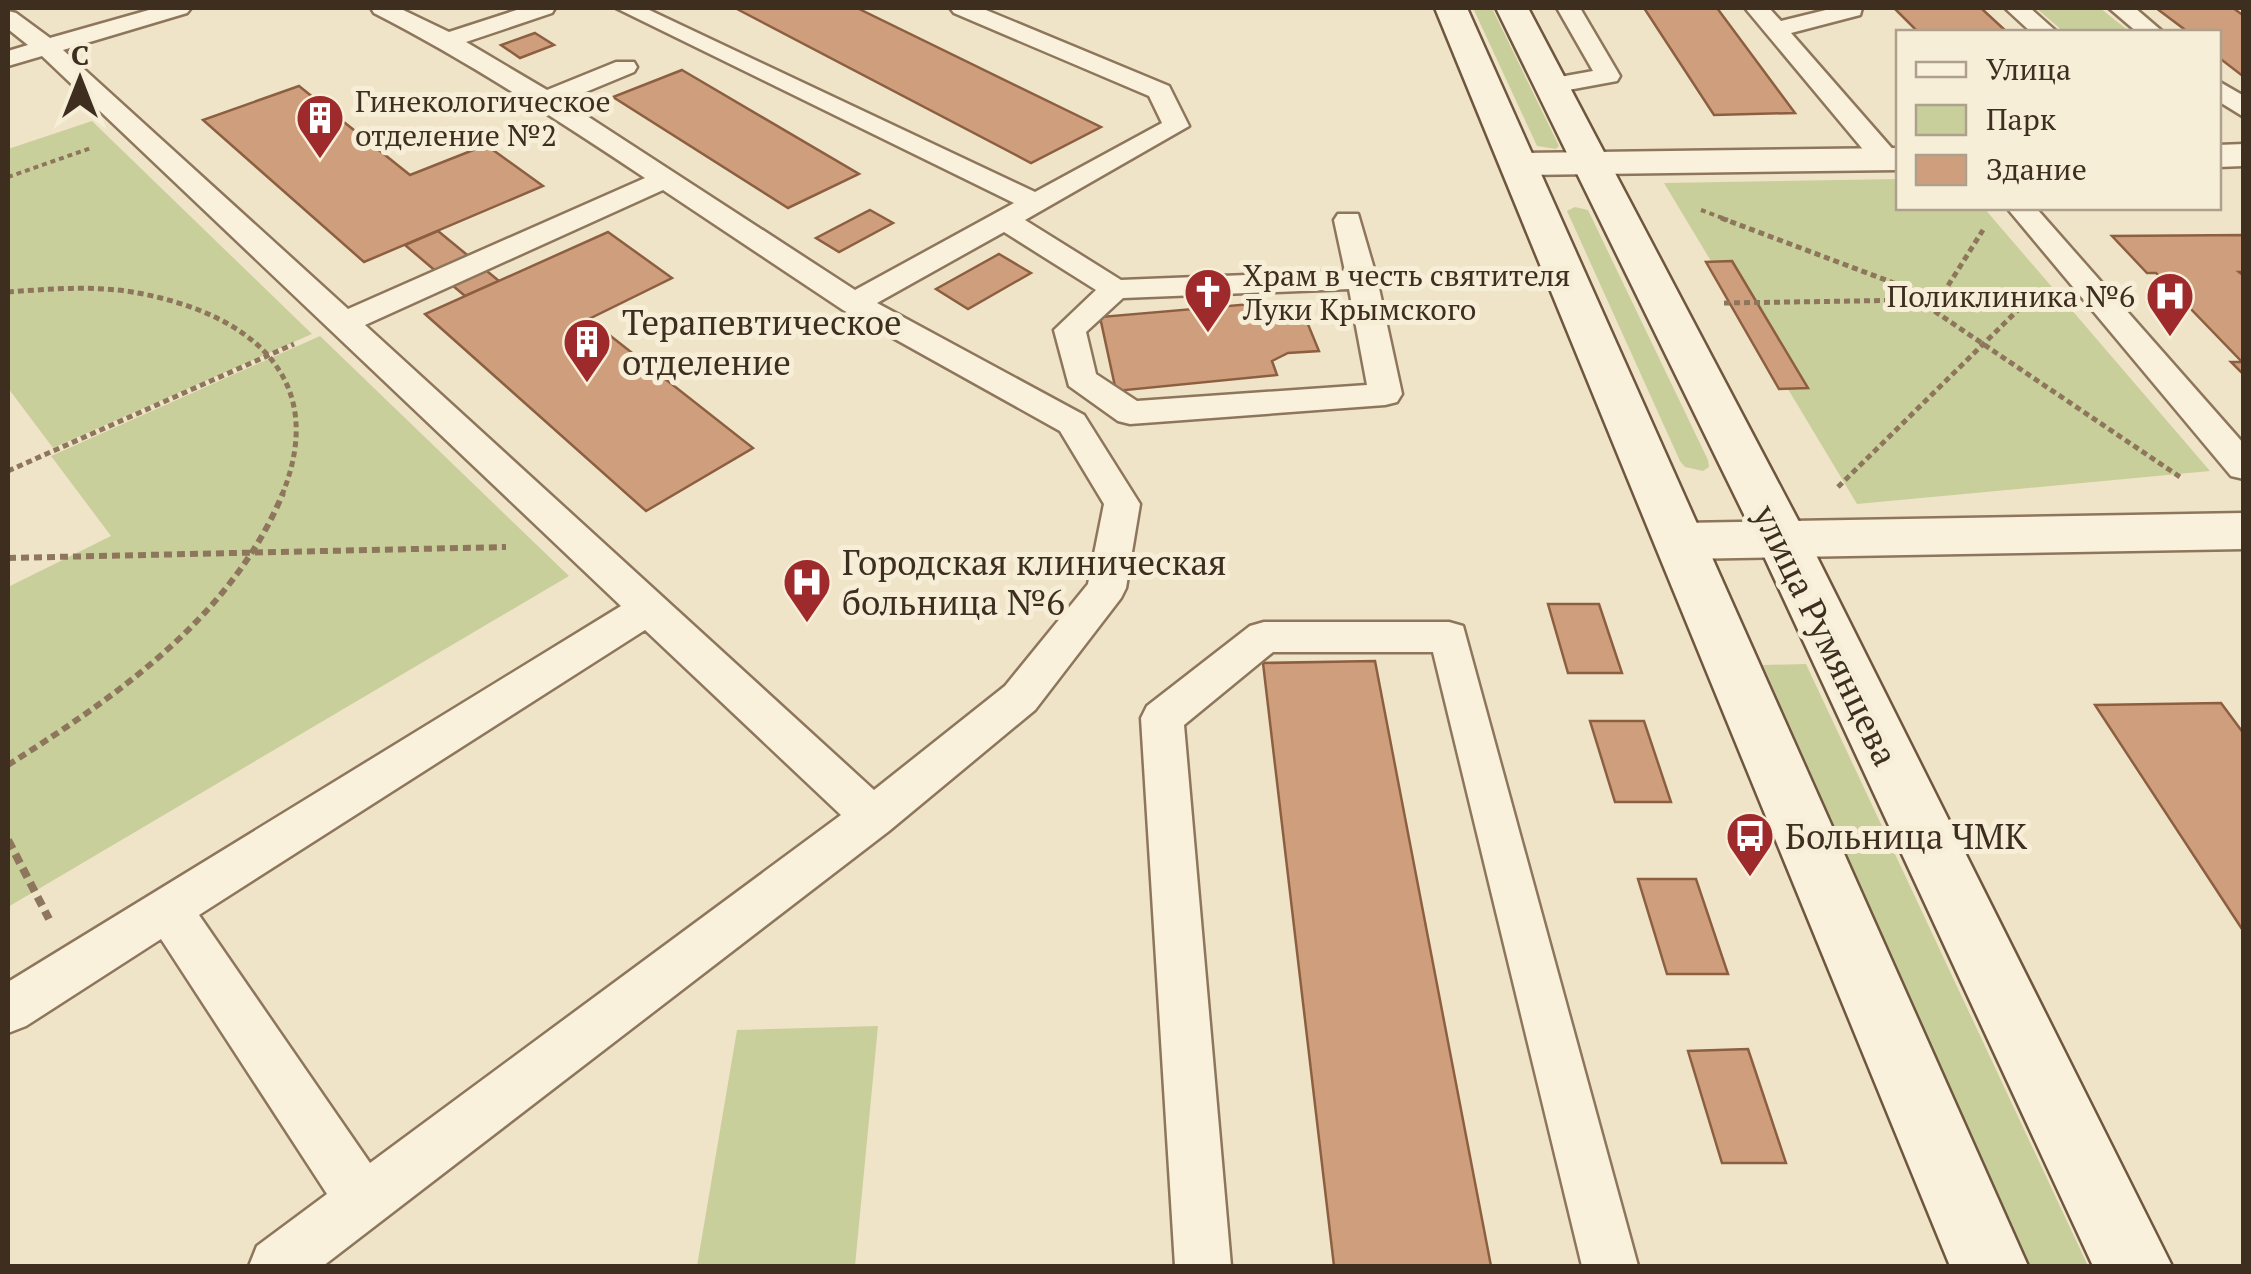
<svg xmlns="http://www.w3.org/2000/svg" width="2251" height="1274" font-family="'PT Serif',serif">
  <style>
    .green { fill: #c9cf9b }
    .building { fill: #cf9f7d; stroke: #8d5f41; stroke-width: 2.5 }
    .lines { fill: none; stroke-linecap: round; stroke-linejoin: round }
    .service-casing { stroke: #8d765c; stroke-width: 5 }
    .minor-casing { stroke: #8d765c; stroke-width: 5 }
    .secondary-casing { stroke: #6f573f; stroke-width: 5 }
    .path-far3 { stroke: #8d765c; stroke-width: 4; stroke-dasharray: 5 4; stroke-linecap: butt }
    .path-far2 { stroke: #8d765c; stroke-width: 5; stroke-dasharray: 6 4; stroke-linecap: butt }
    .path-far1 { stroke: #8d765c; stroke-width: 6; stroke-dasharray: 8 5; stroke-linecap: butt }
    .path { stroke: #8d765c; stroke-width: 8; stroke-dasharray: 10 6; stroke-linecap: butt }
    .service { fill: #faf1dc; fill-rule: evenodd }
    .minor { fill: #faf1dc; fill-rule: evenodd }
    .secondary { fill: #faf1dc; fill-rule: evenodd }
    .labels { text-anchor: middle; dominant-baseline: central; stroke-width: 10; stroke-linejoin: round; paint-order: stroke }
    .far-poi-label { font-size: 30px; fill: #3d2e20; stroke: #f7eed8; text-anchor: start }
    .poi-label { font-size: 35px; fill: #3d2e20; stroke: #f7eed8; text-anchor: start }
    .street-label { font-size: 35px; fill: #3d2e20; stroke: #f7eed8 }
  </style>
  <rect width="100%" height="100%" fill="#f0e4c8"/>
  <!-- green -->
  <g class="green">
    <polygon points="1473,8 1492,8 1559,146 1556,149 1537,146"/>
    <polygon points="2036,8 2100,8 2130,32 2064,32"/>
    <polygon points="92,121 312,334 53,448 8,388 8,149"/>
    <polygon points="1898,179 1898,208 1984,208 2210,471 1857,504 1664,183"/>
    <polygon points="1575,207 1588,210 1708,460 1709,467 1703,471 1685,467 1680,461 1567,211"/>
    <polygon points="320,336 569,576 8,907 8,587 111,536 51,456"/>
    <polygon points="1806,664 2088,1266 2029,1266 1763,665"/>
    <polygon points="878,1026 855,1266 697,1266 737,1030"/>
  </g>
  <!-- building -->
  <g class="building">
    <polygon points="735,8 857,8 1101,127 1031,163"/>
    <polygon points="1644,8 1717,8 1795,113 1714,115"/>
    <polygon points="1894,8 1981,8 2007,32 1918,32"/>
    <polygon points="2156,8 2233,8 2244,16 2244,77 2218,57 2218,32 2188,32"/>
    <polygon points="535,33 554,45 520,58 501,45"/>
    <polygon points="682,70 859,174 788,208 613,97"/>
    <polygon points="299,86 410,175 486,145 543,186 364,262 203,120"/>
    <polygon points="870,210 893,223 839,252 816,238"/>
    <polygon points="438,231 499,281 465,296 405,245"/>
    <polygon points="608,232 672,278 589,319 753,448 646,511 425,314"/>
    <polygon points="2244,235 2244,272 2239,272 2244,276 2244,375 2231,362 2242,362 2156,273 2147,273 2112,236"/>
    <polygon points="999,254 1031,273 968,309 936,289"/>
    <polygon points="1732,261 1808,388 1779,389 1706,262"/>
    <polygon points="1251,304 1255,317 1271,320 1305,317 1319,351 1288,353 1272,361 1277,375 1116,391 1100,317"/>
    <polygon points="1548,604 1599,604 1622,673 1568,673"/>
    <polygon points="1375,661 1491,1266 1334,1266 1263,663"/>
    <polygon points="2221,703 2244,734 2244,932 2095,705"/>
    <polygon points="1590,721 1644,721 1671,802 1615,802"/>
    <polygon points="1638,879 1696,879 1728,974 1667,974"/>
    <polygon points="1748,1049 1786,1163 1722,1163 1688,1051"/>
  </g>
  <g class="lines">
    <!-- service casing -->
    <g class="service-casing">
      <g id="service">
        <path d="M156 8H191L187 13 63 50 348 309 645 178C556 119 468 61 374 13L371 8H399L449 32 523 8H555L552 13 466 42 547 90 616 62H634L637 67 634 72 564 101 855 290 1014 203 616 8H645L1035 192 1162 123 1149 96 954 13 950 8H981L1169 86 1189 126 1025 220 1121 280 1345 271 1334 220 1338 214H1358L1377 279 1402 394 1397 402 1385 405 1130 424 1118 421 1069 386 1054 330 1096 290 1004 232 877 303 1084 415 1140 504 1126 588 1121 598 1035 710 889 831 323 1266H249L257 1246 327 1194 161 939 26 1026 8 1033V982L621 606 42 56 8 66V51L28 45 8 29V11L16 13 50 38ZM663 190 843 310 1060 431 1104 504 1088 584 1005 686 874 790 365 325ZM1349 289 1367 385 1137 401 1096 374 1086 332 1123 298ZM645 630 841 815 370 1163 199 915Z"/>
        <polygon points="1557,8 1580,8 1620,76 1617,81 1552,93 1543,90 1539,85 1543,80 1593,71"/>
        <polygon points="1745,8 1769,8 1781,21 1834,8 1862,8 1860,15 1791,33 1896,153 1896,165 1876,165"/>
        <polygon points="2005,8 2030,8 2057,32 2031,32"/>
        <polygon points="2109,8 2135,8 2163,32 2137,32"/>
        <polygon points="2218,81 2244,96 2244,117 2218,101"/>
        <polygon points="2007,208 2036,208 2244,444 2244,479 2231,476"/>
        <polygon points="1264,622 1449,622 1463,626 1638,1266 1582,1266 1433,652 1273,652 1184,725 1231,1266 1175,1266 1141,718 1147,706 1250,626"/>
      </g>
    </g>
    <!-- minor casing -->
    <g class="minor-casing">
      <g id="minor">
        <polygon points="2244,144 2244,166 2218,167 2218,145"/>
        <polygon points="1898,148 1898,170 1520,175 1507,172 1501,164 1507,156 1520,153"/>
        <polygon points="2244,513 2244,549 1683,559 1665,554 1657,541 1665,528 1683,523"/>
      </g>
    </g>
    <!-- secondary casing -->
    <g class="secondary-casing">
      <g id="secondary">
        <polygon points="1435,8 1467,8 2028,1266 1950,1266"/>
        <polygon points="1496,8 1528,8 1808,539 2172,1266 2093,1266 1756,539"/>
      </g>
    </g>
    <!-- path-far3 -->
    <g class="path-far3">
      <polyline points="8,177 91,148"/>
      <polyline points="1701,210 1728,220"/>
    </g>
    <!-- path-far2 -->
    <g class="path-far2">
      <polyline points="1721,218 1939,300 1983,230"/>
      <path d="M8 292C50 289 96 285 138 293 246 313 331 375 282 495"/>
      <polyline points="1918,300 2180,477"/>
      <polyline points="1939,300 2036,298"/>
      <polyline points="1724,303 1921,300"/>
      <polyline points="8,471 294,344"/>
      <polyline points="1838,487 2029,299"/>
    </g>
    <!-- path-far1 -->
    <g class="path-far1">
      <polyline points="8,558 506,547"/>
      <path d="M8 765C117 696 232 617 283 493"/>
    </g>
    <!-- path -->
    <polyline class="path" points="8,840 49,919"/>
    <!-- service -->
    <use href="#service" class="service"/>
    <!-- minor -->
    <use href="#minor" class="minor"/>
    <!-- secondary -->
    <use href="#secondary" class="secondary"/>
  </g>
  <!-- icons -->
  <defs>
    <g id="building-pin" transform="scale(2.5)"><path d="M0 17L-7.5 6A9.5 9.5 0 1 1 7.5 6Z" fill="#9e2a2b" stroke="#f7eed8"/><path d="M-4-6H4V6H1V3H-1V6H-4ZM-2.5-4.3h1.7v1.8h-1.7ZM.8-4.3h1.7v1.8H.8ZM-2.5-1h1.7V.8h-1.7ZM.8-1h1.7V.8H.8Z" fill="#fff"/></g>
    <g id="church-pin" transform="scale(2.5)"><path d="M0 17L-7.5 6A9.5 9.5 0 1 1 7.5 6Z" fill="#9e2a2b" stroke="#f7eed8"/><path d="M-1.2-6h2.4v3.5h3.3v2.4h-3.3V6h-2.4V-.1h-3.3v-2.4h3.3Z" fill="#fff"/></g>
    <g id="hospital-pin" transform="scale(2.5)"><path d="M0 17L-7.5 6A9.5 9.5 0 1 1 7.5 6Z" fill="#9e2a2b" stroke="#f7eed8"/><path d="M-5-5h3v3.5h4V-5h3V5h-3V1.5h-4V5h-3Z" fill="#fff"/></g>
    <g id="bus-pin" transform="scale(2.5)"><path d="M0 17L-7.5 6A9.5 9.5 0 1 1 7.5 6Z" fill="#9e2a2b" stroke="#f7eed8"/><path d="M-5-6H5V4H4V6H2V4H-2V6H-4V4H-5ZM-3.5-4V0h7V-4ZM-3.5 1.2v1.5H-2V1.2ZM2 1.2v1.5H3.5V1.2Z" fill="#fff"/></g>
  </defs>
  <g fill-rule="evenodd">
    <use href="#building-pin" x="320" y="118"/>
    <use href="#church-pin" x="1208" y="292"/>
    <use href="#hospital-pin" x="2170" y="296"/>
    <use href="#building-pin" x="587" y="342"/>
    <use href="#hospital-pin" x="807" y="582"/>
    <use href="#bus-pin" x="1750" y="836"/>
  </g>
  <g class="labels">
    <!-- far-poi labels -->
    <g class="far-poi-label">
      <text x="355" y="101">Гинекологическое<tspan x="355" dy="34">отделение №2</tspan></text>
      <text x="1243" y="275">Храм в честь святителя<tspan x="1243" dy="34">Луки Крымского</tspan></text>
      <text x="2135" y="296" text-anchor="end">Поликлиника №6</text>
    </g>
    <!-- poi labels -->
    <g class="poi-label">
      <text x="622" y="322">Терапевтическое<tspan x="622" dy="40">отделение</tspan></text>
      <text x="842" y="562">Городская клиническая<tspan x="842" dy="40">больница №6</tspan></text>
      <text x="1785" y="836">Больница ЧМК</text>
    </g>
    <!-- street labels -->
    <g class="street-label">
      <text transform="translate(1826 635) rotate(64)">улица Румянцева</text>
    </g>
  </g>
  <!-- border -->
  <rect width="2251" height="1274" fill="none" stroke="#3d2e20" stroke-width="20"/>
  <!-- legend -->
  <rect x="1896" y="30" width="325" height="180" fill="#f7eed8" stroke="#ada18e" stroke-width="2.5"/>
  <rect x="1916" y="62" width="50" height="15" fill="#faf1dc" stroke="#ada18e" stroke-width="2.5"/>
  <text x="1986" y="80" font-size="30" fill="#3d2e20">Улица</text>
  <rect x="1916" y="105" width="50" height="30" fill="#c9cf9b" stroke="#ada18e" stroke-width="2.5"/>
  <text x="1986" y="130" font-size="30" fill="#3d2e20">Парк</text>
  <rect x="1916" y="155" width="50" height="30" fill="#cf9f7d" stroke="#ada18e" stroke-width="2.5"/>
  <text x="1986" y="180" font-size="30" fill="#3d2e20">Здание</text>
  <!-- north arrow -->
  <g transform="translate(80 80)" stroke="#f7eed8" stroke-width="8" paint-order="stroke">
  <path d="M0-8L18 38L0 25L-18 38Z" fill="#3d2e20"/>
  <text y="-15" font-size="28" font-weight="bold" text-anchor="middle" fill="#3d2e20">С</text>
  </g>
</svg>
